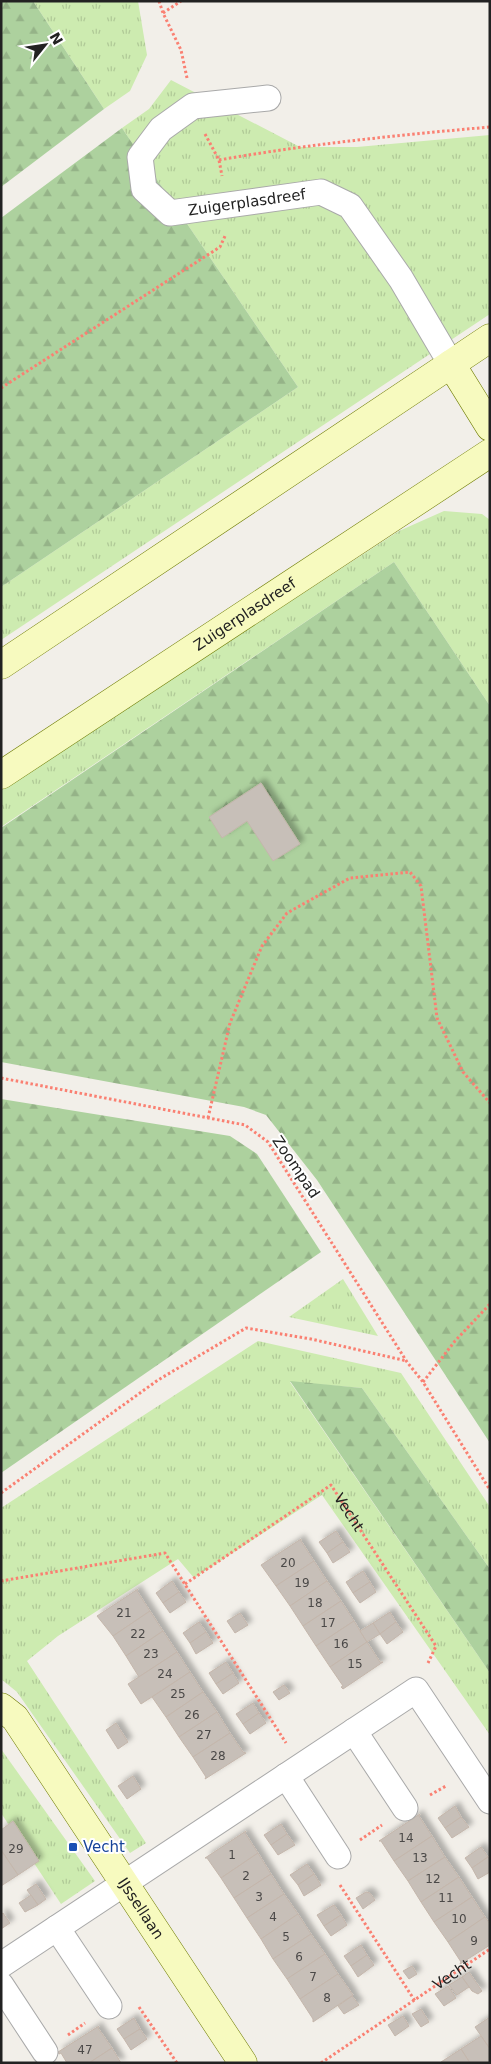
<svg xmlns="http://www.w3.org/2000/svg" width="491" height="2064" font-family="'DejaVu Sans',sans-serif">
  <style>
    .grass { fill: url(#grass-tufts) }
    .forest { fill: url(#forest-firs) }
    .building { fill: #c7bfb8; stroke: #c4b6ab; filter: url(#shadow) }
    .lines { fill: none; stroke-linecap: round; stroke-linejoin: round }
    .street-casing { stroke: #a9a9a9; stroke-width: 27 }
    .secondary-casing { stroke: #707d05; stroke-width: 29 }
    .path { stroke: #fa8072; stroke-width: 3; stroke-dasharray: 2.5 2.5; stroke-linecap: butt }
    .street { stroke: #fff; stroke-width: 25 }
    .secondary { stroke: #f7fabf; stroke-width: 28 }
    .transit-dot { fill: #1a4fb4; stroke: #fff; stroke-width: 2 }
    .labels { text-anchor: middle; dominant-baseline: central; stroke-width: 4; stroke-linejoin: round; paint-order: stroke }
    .number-label { font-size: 12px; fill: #4b4948 }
    .street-label { font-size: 15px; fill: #222; stroke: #fff }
    .transit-label { font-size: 15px; fill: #164399; stroke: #fff; text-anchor: start }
  </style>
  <defs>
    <pattern id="grass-tufts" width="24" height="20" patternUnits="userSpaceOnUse" patternTransform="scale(1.25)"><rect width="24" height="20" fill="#cdebb0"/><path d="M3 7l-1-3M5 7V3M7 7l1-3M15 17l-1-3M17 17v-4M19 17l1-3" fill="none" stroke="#b0c997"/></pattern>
    <pattern id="forest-firs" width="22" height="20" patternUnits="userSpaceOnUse" patternTransform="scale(1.25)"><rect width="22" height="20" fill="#add19e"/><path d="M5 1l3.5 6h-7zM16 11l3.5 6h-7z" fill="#95b388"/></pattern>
    <filter id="shadow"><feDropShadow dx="4.5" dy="-4.5" stdDeviation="2.5" flood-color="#0004"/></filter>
  </defs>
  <rect width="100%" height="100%" fill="#f2efe9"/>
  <!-- grass -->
  <g class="grass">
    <polygon points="33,1 138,1 147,55 130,91 104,109"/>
    <polygon points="171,80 300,147 357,147 490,135 490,314 1,640 1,587 298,387 122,128 149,109"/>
    <polygon points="444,511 482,514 490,520 490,706 394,562 1,827 1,790 399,531"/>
    <polygon points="343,1279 378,1336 289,1317"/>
    <polygon points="258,1341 401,1373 490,1507 490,1569 362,1388 290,1382 490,1673 490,1735 322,1495 194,1578 178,1559 58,1636 27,1661 146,1843 130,1853 17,1692 1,1679 1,1508"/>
    <polygon points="1,1749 95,1881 61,1904 1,1813"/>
  </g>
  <!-- forest -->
  <g class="forest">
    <polygon points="33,1 104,109 1,187 1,1"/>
    <polygon points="122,128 298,387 1,587 1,218"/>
    <polygon points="394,562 490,706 490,1443 317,1180 266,1115 244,1107 1,1062 1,828"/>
    <polygon points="1,1099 230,1136 257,1154 321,1252 1,1473"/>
    <polygon points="290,1381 362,1388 490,1569 490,1673"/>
  </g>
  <!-- building -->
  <g class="building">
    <polygon points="261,783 300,844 273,861 247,821 222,838 209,817"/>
    <polygon points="336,1531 343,1542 327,1553 319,1542"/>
    <polygon points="301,1539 301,1541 314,1561 276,1586 261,1565"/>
    <polygon points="343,1542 350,1552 333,1563 327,1553"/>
    <polygon points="314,1561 327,1581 290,1606 276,1586"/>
    <polygon points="363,1571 370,1582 353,1593 346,1582"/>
    <polygon points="172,1581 179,1592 163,1603 156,1593"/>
    <polygon points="327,1581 341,1601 303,1626 290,1606"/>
    <polygon points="370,1582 376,1592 360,1603 353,1593"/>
    <polygon points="138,1589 137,1591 150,1611 113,1636 97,1616"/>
    <polygon points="179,1592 186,1602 170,1613 163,1603"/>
    <polygon points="341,1601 354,1621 316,1646 303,1626"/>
    <polygon points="150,1611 163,1631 126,1656 113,1636"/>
    <polygon points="390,1612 396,1622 380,1634 373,1623"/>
    <polygon points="240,1613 248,1625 235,1633 227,1621"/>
    <polygon points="354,1621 367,1642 330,1667 316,1646"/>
    <polygon points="199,1622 206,1632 190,1643 183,1633"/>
    <polygon points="396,1622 403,1632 387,1644 380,1634"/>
    <polygon points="373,1623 380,1634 367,1642 360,1631"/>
    <polygon points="163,1631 177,1652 139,1677 126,1656"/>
    <polygon points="206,1632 213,1643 196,1654 190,1643"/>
    <polygon points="367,1642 380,1662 383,1662 343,1689 341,1687 343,1686 330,1667"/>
    <polygon points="177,1652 190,1672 141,1704 128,1684"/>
    <polygon points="226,1662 233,1673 216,1684 209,1673"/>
    <polygon points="190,1672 203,1692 166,1717 152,1697"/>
    <polygon points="233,1673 239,1683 223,1694 216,1684"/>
    <polygon points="284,1685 290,1693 279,1700 273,1692"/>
    <polygon points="203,1692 217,1712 179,1737 166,1717"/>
    <polygon points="253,1703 259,1713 243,1724 236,1714"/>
    <polygon points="217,1712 230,1733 193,1757 179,1737"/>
    <polygon points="259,1713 266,1723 250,1734 243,1724"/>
    <polygon points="116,1723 128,1742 118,1749 106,1730"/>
    <polygon points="230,1733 243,1752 246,1753 205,1779 206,1777 193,1757"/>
    <polygon points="133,1776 141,1789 127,1799 118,1786"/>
    <polygon points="455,1806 461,1817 445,1828 438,1818"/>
    <polygon points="420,1814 419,1816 432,1836 394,1861 381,1841 379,1841"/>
    <polygon points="461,1817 469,1827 452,1838 445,1828"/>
    <polygon points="13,1821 39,1861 18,1875 1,1850 1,1830"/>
    <polygon points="281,1824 287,1834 271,1845 264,1835"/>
    <polygon points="246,1831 245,1833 258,1853 221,1878 207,1858 205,1858"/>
    <polygon points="287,1834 295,1845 278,1855 271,1845"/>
    <polygon points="432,1836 445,1857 408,1881 394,1861"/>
    <polygon points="481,1847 488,1857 472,1868 465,1858"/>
    <polygon points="1,1850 18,1875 1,1886"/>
    <polygon points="258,1853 271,1874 234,1898 221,1878"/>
    <polygon points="445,1857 459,1877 421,1902 408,1881"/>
    <polygon points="488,1857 490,1860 490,1872 478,1879 472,1868"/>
    <polygon points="307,1864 314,1874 298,1885 290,1875"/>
    <polygon points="271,1874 284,1894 247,1918 234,1898"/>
    <polygon points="314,1874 321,1885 304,1896 298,1885"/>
    <polygon points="459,1877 472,1897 434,1922 421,1902"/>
    <polygon points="36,1884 46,1899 38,1905 27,1890"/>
    <polygon points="366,1892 370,1893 375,1900 363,1909 356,1898"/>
    <polygon points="284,1894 298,1914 261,1939 247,1918"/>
    <polygon points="31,1895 38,1905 25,1912 19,1903"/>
    <polygon points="472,1897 485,1917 448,1942 434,1922"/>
    <polygon points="334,1905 341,1915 324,1926 317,1915"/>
    <polygon points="3,1913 10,1923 1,1929 1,1914"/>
    <polygon points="298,1914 311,1934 273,1959 261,1939"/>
    <polygon points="341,1915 347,1925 331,1936 324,1926"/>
    <polygon points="485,1917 490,1924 490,1945 460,1964 461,1962 448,1942"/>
    <polygon points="311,1934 325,1954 287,1979 273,1959"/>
    <polygon points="361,1945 367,1955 351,1966 344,1956"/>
    <polygon points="325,1954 338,1974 300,1999 287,1979"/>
    <polygon points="367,1955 374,1965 358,1977 351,1966"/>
    <polygon points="412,1966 417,1974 409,1979 403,1971"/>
    <polygon points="469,1972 482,1991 478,1994 472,1991 462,1977"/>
    <polygon points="338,1974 353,1995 313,2022 313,2019 300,1999"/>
    <polygon points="462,1977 469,1987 457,1995 449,1985"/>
    <polygon points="448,1986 456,1998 444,2006 435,1994"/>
    <polygon points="352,1996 359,2005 344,2014 338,2006"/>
    <polygon points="421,2009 429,2022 421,2027 412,2014"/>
    <polygon points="403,2016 409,2026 395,2036 388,2025"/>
    <polygon points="490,2017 490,2049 475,2027"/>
    <polygon points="134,2018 140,2029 124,2039 117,2029"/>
    <polygon points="99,2026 98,2028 112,2048 89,2063 67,2063 61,2053 59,2054 58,2052"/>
    <polygon points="140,2029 147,2039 131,2050 124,2039"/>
    <polygon points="481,2036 490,2049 490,2063 470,2063 461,2049"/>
    <polygon points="112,2048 121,2063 89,2063"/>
    <polygon points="461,2049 470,2063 442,2063 441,2062"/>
  </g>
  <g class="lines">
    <!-- street casing -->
    <g class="street-casing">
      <g id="street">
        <path id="s3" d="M268 98 193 106 161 129 140 157 144 189 170 213 321 192 350 206 401 279 451 364"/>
        <polyline points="354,1731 405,1808"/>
        <polyline points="286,1776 338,1856"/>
        <polyline points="57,1928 109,2006"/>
        <polyline points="1,1965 416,1690 490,1801"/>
        <polyline points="1,1985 45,2052"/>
      </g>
    </g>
    <!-- secondary casing -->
    <g class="secondary-casing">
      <g id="secondary">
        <polyline points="451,364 490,427"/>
        <polyline points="1,665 490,338"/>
        <path id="s4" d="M1 775 490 453"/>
        <path id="s5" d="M1 1707 15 1718 243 2063"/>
      </g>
    </g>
    <!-- path -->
    <g class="path">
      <polyline points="159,1 163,13 181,50 187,78"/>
      <polyline points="163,13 181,1"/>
      <polyline points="205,134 219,160 222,176"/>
      <path d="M219 160C309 144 399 135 490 127"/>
      <polyline points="1,388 220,247 225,236"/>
      <polyline points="1,1078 245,1125 268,1142 407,1362 423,1382 490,1490"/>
      <polyline points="208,1118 230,1023 262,946 287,913 350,878 410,872 421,886 437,1018 463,1072 490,1103"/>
      <polyline points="423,1382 455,1341 490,1304"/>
      <polyline points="1,1493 158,1380 246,1328 311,1339 407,1361"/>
      <polyline points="1,1581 165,1553 286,1743"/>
      <path id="s1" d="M185 1584 331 1485 436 1646 428 1663"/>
      <polyline points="430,1795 446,1786"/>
      <polyline points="360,1840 382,1825"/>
      <polyline points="340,1885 415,2001"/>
      <polyline points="139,2007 177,2063"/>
      <polyline points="68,2035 85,2023"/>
      <path id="s2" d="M321 2063 490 1949"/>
    </g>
    <!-- street -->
    <use href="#street" class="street"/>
    <!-- secondary -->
    <use href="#secondary" class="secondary"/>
  </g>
  <!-- markers -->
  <rect class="transit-dot" x="68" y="1842" width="10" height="10" rx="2.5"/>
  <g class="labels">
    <!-- number labels -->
    <g class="number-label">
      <text x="288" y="1563">20</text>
      <text x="302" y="1583">19</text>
      <text x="315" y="1603">18</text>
      <text x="124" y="1613">21</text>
      <text x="328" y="1623">17</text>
      <text x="138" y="1634">22</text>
      <text x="341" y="1644">16</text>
      <text x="151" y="1654">23</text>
      <text x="355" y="1664">15</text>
      <text x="165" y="1674">24</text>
      <text x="178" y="1694">25</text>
      <text x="192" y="1715">26</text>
      <text x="204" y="1735">27</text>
      <text x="218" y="1756">28</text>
      <text x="406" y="1838">14</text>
      <text x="16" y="1849">29</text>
      <text x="232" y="1855">1</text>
      <text x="420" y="1858">13</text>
      <text x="246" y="1876">2</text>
      <text x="433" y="1879">12</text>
      <text x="259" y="1897">3</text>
      <text x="446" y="1898">11</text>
      <text x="273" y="1917">4</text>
      <text x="459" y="1919">10</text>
      <text x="286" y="1937">5</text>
      <text x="474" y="1941">9</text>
      <text x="299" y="1957">6</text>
      <text x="313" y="1977">7</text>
      <text x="327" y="1998">8</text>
      <text x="85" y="2050">47</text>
    </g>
    <!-- street labels -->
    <g class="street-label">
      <text stroke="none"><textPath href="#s3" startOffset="295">Zuigerplasdreef</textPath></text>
      <text stroke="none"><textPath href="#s4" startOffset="292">Zuigerplasdreef</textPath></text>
      <text transform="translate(296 1167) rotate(56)">Zoompad</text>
      <text stroke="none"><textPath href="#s1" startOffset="209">Vecht</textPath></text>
      <text stroke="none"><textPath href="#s5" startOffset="246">IJssellaan</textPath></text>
      <text stroke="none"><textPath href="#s2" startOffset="158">Vecht</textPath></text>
    </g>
    <!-- transit labels -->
    <g class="transit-label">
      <text x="83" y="1847">Vecht</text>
    </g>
  </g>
  <!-- border -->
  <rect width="491" height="2064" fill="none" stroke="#222222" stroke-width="5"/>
  <!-- north arrow -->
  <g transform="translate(45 45) rotate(60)" stroke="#ffffff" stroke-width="4" paint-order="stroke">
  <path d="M0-4L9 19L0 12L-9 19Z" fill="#222222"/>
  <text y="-8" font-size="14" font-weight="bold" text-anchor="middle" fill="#222222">N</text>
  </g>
</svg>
